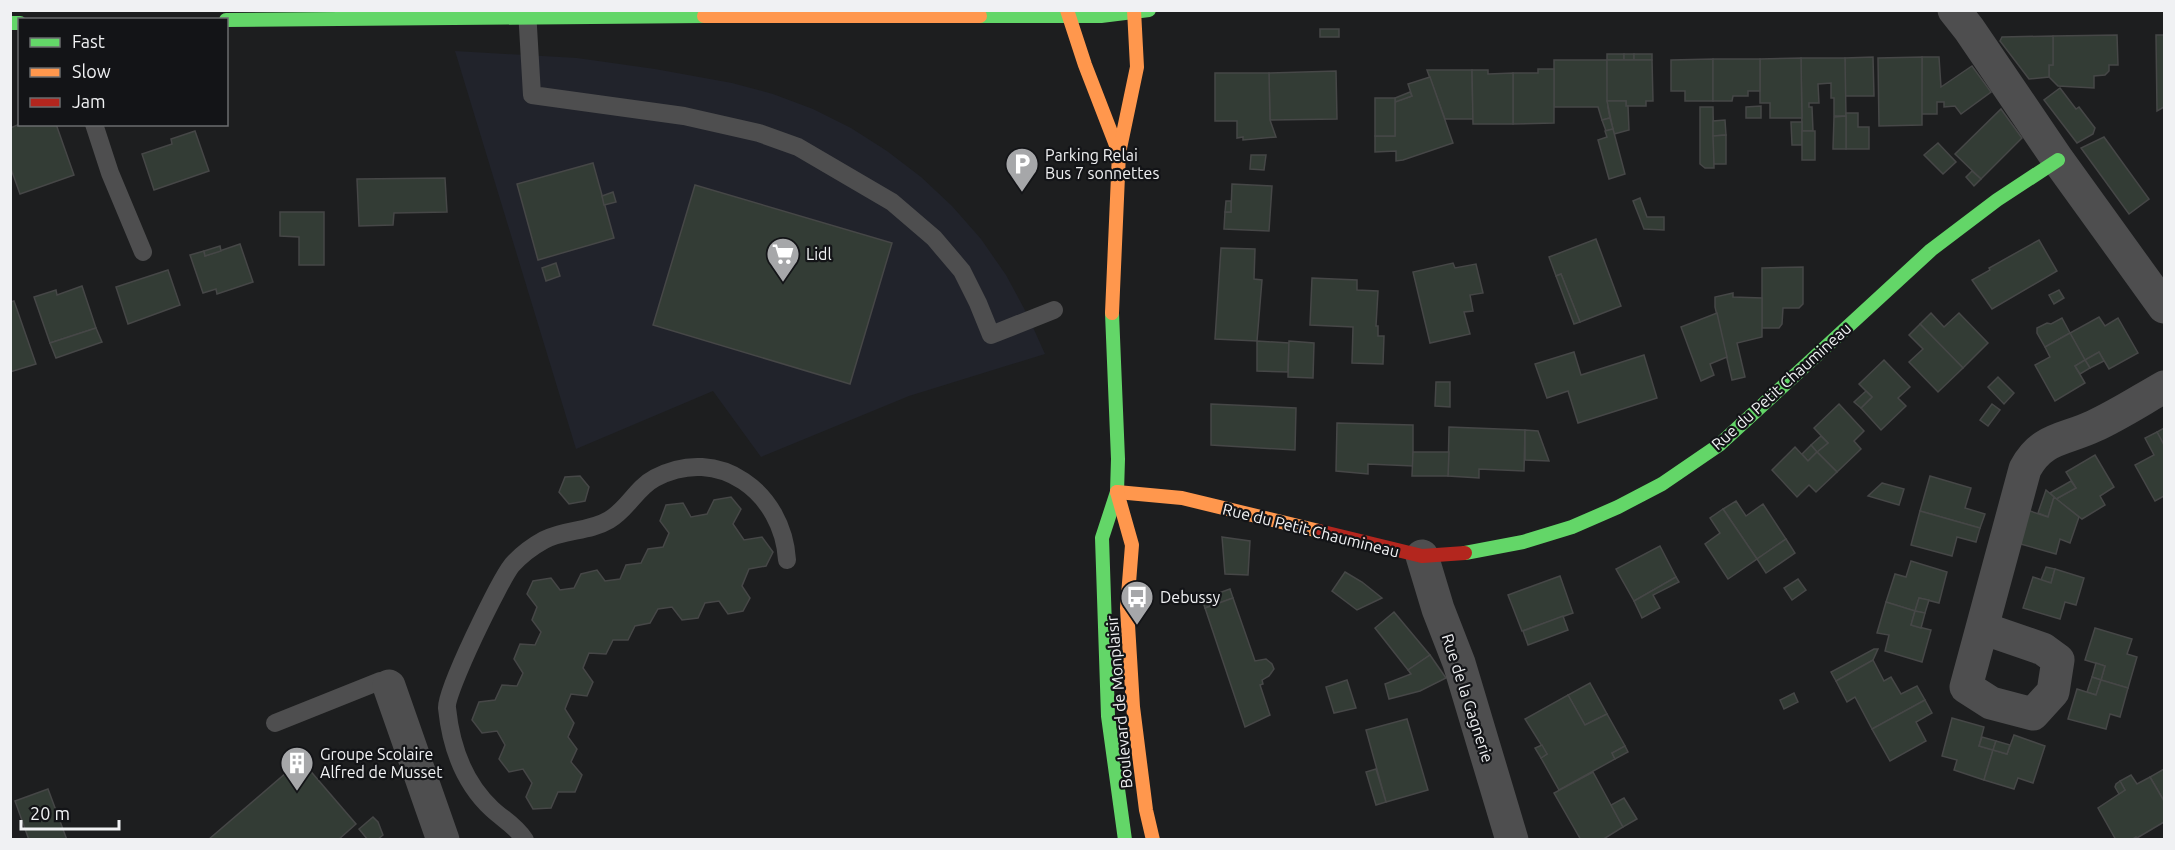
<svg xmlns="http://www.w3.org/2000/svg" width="2175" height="850" font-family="Ubuntu,sans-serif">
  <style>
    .built { fill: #21232b }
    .building { fill: #333c35; stroke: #464747; stroke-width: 1.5 }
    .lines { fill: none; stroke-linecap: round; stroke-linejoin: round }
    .lane { stroke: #4e4e4f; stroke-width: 18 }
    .street { stroke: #4e4e4f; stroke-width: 33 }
    .fast { stroke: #63d668; stroke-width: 14 }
    .slow { stroke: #ff974d; stroke-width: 14 }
    .jam { stroke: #b3261e; stroke-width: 14 }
    .labels { text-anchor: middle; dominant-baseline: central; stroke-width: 4.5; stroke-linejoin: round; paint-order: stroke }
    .poi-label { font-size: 16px; fill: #f0f1f3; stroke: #131417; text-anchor: start }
    .street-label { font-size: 16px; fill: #f0f1f3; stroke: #131417 }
  </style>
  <rect width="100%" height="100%" fill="#1d1e1f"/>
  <!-- built -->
  <polygon class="built" points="455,51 577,58 655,69 732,83 773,94 813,109 851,128 887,151 921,177 952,206 981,239 1006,275 1027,314 1045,354 909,396 761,457 713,391 576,449"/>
  <!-- building -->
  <g class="building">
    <rect x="1320" y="29" width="19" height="8"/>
    <polygon points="2117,35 2118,65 2109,65 2109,71 2105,75 2094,76 2094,88 2058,86 2049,77 2049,65 2053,65 2053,36"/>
    <polygon points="2156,35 2164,35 2164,107 2157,111"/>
    <polygon points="2053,36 2053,65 2049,65 2049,77 2029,79 2000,41 2002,37"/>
    <rect x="1607" y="54" width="17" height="6"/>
    <rect x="1624" y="54" width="10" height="6"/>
    <rect x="1634" y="54" width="18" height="6"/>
    <polygon points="1873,57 1874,96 1845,96 1845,58"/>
    <polygon points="1922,57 1939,57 1941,87 1972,66 1991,92 1961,114 1955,106 1944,107 1944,102 1937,102 1937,114 1921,114"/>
    <polygon points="1922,57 1922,125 1879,126 1878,58"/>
    <polygon points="1801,58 1845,58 1846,116 1834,116 1834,98 1831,98 1831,83 1818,84 1819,103 1809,103 1809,107 1812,107 1813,131 1802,131"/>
    <polygon points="1801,58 1802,118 1770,118 1770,103 1760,103 1760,59"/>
    <polygon points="1713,59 1713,101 1685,101 1685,91 1671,91 1671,60"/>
    <polygon points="1713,59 1760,59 1760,91 1748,91 1748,96 1733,96 1732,101 1713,101"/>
    <polygon points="1554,60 1607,60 1608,108 1610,118 1602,120 1598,107 1554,107"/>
    <polygon points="1607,60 1652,60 1653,101 1646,101 1646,106 1626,106 1626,101 1607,101"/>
    <polygon points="1538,69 1554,69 1554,123 1513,124 1513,73 1538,73"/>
    <polygon points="1427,70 1472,70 1473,119 1445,119"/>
    <polygon points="1472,70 1488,70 1488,74 1513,73 1513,124 1473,124"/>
    <polygon points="1336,71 1337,119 1270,120 1269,73"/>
    <polygon points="1215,73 1269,73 1270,120 1276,137 1243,140 1243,137 1237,138 1237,121 1215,121"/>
    <polygon points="1430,77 1453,143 1403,160 1396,161 1396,151 1375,152 1375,136 1395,136 1395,102 1412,96 1408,84"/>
    <polygon points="2060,88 2076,109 2079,107 2095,128 2093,134 2077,143 2044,100"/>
    <polygon points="1410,92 1412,96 1395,102 1395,98"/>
    <rect x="1375" y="98" width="20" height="38"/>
    <polygon points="1607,101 1626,101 1626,106 1628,106 1629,130 1614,134"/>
    <polygon points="1761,106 1761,118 1746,118 1746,107"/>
    <polygon points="1700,107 1713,107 1714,168 1705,168 1700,164"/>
    <polygon points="2001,109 2022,138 1981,179 1955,154"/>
    <polygon points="1846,113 1858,113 1858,127 1869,127 1869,149 1846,149"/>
    <polygon points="1846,116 1846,149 1833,149 1834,117"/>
    <polygon points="1610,118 1613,129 1606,131 1602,120"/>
    <polygon points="1725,120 1726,135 1713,136 1713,121"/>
    <polygon points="1791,122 1802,122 1802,145 1792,145"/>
    <polygon points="20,124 56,124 74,175 20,194 10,166 10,128"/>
    <polygon points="1613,129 1625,174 1609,179 1598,140 1607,137 1605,131"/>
    <polygon points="195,131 209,171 154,190 142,154 172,144 171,139"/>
    <rect x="1802" y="131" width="13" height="29"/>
    <polygon points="1726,135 1726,164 1714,164 1713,136"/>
    <polygon points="2104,137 2149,199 2129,214 2081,148"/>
    <polygon points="1938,143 1956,162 1943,174 1924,155"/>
    <polygon points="1251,155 1266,155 1264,170 1250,169"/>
    <polygon points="593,163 614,238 538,260 517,184"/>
    <polygon points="1972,171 1981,179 1974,186 1966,177"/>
    <polygon points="445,178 447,212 394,213 393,225 359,226 357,179"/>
    <polygon points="1232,184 1272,186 1269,231 1224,229 1225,212 1231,212"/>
    <polygon points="695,185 892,243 850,384 653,325"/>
    <polygon points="613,192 616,202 604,205 602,196"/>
    <polygon points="1640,198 1647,217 1664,217 1664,230 1644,229 1633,201"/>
    <polygon points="1226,201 1231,201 1231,212 1225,212"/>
    <polygon points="280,212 324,212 324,265 299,265 299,237 280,236"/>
    <polygon points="1596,239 1621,306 1580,322 1561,274 1556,276 1549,257"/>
    <polygon points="2039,240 2057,271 1992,309 1972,280 1990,270 1989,268"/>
    <polygon points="240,244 253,282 217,294 216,289 203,293 190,255 204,251 205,256"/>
    <polygon points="220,246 221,251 205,256 204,251"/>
    <polygon points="1221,248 1255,249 1254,279 1262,280 1257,341 1215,339"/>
    <polygon points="556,263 560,276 546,281 542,268"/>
    <polygon points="1453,263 1455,268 1476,264 1483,293 1470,295 1473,311 1464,312 1470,334 1430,343 1413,272"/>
    <polygon points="1803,267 1803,304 1799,308 1783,308 1782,324 1779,328 1762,328 1762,268"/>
    <polygon points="168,270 180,305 128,324 116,287"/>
    <polygon points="1561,274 1580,322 1574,324 1556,276"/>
    <polygon points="1312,278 1357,280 1357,290 1378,291 1376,326 1378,326 1378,336 1384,336 1383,364 1352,363 1353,327 1310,325"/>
    <polygon points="82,286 96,328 50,343 34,297 56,290 57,295"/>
    <polygon points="2059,290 2064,298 2054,304 2049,295"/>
    <polygon points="1733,293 1733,297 1762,298 1762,337 1737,343 1745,377 1732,380 1715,307 1715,297"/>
    <polygon points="14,301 36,364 10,372 10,302"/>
    <polygon points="1717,313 1727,357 1710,364 1714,375 1701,381 1681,327"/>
    <polygon points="1931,313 1944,327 1959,313 1988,343 1963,368 1920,324"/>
    <polygon points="2099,317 2105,326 2118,318 2138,353 2109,369 2099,352 2085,360 2070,333"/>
    <polygon points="2062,318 2070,333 2045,347 2037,333 2037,328 2047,323 2051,324"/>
    <polygon points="1920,324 1963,368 1938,392 1909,362 1923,349 1909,335"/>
    <polygon points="96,328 102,342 56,358 50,343"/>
    <polygon points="2070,333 2085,360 2075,366 2085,383 2055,401 2035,365 2050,357 2045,347"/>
    <polygon points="1257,341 1289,343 1288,372 1257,371"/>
    <polygon points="1289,341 1314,343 1313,378 1288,377"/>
    <polygon points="1574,352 1581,375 1644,355 1657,398 1578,423 1568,391 1547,398 1535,364"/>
    <polygon points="2099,352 2104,361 2090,368 2085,360"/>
    <polygon points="1884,360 1910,387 1898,398 1906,406 1881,430 1861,408 1872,397 1859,384"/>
    <polygon points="2085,360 2090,368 2080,374 2075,366"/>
    <polygon points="1998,377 2014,393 2004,404 1988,387"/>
    <polygon points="1436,382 1450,382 1450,407 1435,406"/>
    <polygon points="1866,391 1872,397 1861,408 1854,402"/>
    <polygon points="1211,404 1296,408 1295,450 1211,445"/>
    <polygon points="1839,404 1864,431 1854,441 1861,449 1837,472 1817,452 1828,443 1814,428"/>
    <polygon points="1992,404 2000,410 1988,426 1980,420"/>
    <polygon points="1337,423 1413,425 1413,466 1368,464 1368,474 1336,471"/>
    <polygon points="1449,427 1525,430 1524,471 1479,469 1479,478 1448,476"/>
    <polygon points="2164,428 2164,445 2157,432"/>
    <polygon points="1525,430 1538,431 1549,461 1525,460"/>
    <polygon points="2157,432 2164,445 2164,496 2155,501 2135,465 2154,455 2145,438"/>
    <polygon points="1821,436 1828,443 1817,452 1811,445"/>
    <polygon points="1811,445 1817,452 1808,461 1802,454"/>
    <polygon points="1795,447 1808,461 1817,452 1837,472 1816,492 1809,485 1797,497 1772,470"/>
    <polygon points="1413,452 1449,452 1448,476 1412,476"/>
    <polygon points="2095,455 2114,487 2100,496 2105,505 2082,519 2056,499 2076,488 2066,472"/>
    <polygon points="580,476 589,487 585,501 569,504 559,492 565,477"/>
    <polygon points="1930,476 1971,488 1965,508 1985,514 1980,528 1920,511"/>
    <polygon points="2071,481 2076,488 2056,499 2050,493"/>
    <polygon points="1882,483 1904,489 1899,505 1868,496"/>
    <polygon points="2046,490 2054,497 2048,517 2038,513"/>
    <polygon points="731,497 741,509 733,524 744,540 762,537 773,552 766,566 749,569 742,586 750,598 743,611 728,614 719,601 705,603 698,618 682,620 672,607 658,609 650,623 635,626 628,640 613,640 606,654 589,653 583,668 593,682 587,696 571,694 565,709 574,723 568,737 577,749 571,762 582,775 575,792 558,792 551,808 533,809 526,797 532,783 523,769 509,772 499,759 505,745 497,731 482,733 472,720 479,702 495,700 502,685 517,686 523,673 514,659 520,644 535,645 541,632 532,620 537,607 527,594 533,581 551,578 560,590 574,588 581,574 597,570 605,581 620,579 626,565 641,563 648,549 663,547 669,533 660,521 666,505 683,503 691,517 707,514 714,500"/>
    <polygon points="2054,497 2079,517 2070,543 2060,539 2056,554 2017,543 2027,510 2048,517"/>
    <polygon points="1736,501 1746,516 1763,504 1786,539 1757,559 1723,509"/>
    <polygon points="1723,509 1757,559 1728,579 1705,544 1720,533 1710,518"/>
    <polygon points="1920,511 1980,528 1976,542 1957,537 1952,556 1911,545"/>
    <polygon points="1222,537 1250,541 1248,575 1225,574"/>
    <polygon points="1786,539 1795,553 1766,573 1757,559"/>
    <polygon points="1660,546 1676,577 1634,601 1616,569"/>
    <polygon points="1911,561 1947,572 1939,603 1919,598 1915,611 1886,602 1895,574 1906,577"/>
    <polygon points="2046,567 2055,569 2051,583 2041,580"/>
    <polygon points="2055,569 2084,578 2076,605 2065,602 2060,619 2023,608 2033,577 2051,583"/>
    <polygon points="1345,572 1362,582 1382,598 1357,610 1332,591"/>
    <polygon points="1560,576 1573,613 1522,631 1508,595"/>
    <polygon points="1676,577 1679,582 1653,595 1660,608 1642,618 1634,601"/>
    <polygon points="1798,579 1806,590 1792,600 1784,588"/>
    <polygon points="1230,589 1233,598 1205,608 1202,599"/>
    <polygon points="1233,598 1255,661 1266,659 1272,664 1274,669 1269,676 1262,680 1263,684 1260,685 1270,715 1245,727 1205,608"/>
    <polygon points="1919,598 1929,600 1925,613 1915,611"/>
    <polygon points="1886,602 1915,611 1911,625 1931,630 1922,662 1885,651 1889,635 1877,633"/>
    <polygon points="1915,611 1925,613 1921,628 1911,625"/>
    <polygon points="1394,612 1430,655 1408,670 1375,628"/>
    <polygon points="1563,616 1568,630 1528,645 1523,631"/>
    <polygon points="2095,628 2132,639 2127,654 2137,657 2128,688 2101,680 2105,666 2085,660"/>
    <polygon points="1874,649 1878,649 1873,660 1836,681 1831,672"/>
    <polygon points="1430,655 1446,678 1420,691 1389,699 1385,684 1411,674 1408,670"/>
    <polygon points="1873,660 1884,681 1891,677 1901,694 1917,686 1925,700 1872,729 1855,697 1847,702 1836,681"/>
    <polygon points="2096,663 2105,666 2101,680 2092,677"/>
    <polygon points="2092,677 2101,680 2096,695 2087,692"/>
    <polygon points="1347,680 1356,708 1334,713 1326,687"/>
    <polygon points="2101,680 2128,688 2120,717 2110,714 2106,729 2068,719 2077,689 2096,695"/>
    <polygon points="1590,683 1607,714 1585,725 1568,695"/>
    <polygon points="1794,693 1798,702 1784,709 1780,700"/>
    <polygon points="1568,695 1585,725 1607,714 1625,746 1612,753 1615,759 1559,790 1541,758 1547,754 1525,719"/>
    <polygon points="1925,700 1932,713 1916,722 1926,741 1890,761 1872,729"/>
    <polygon points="1952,718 1984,727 1979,746 1993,750 1984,780 1954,770 1957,760 1942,756"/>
    <polygon points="1407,719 1428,790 1386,802 1366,730"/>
    <polygon points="2014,735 2045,746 2033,783 2018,778 2014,789 1984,780 1993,750 2007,754"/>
    <polygon points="1982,737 1996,741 1993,750 1979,746"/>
    <polygon points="1996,741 2010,745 2007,754 1993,750"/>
    <polygon points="1542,745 1547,754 1541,758 1535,748"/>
    <polygon points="1625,746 1628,752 1615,759 1612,753"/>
    <polygon points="301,760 356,824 338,840 208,840"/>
    <polygon points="1376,769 1386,802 1376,805 1366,772"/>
    <polygon points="2164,769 2164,801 2150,777"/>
    <polygon points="1593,772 1623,827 1602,840 1581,840 1554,793"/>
    <polygon points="2131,775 2137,784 2150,777 2164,801 2164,822 2137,838 2136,837 2131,840 2116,840 2098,808 2125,790 2120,781"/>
    <polygon points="2120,781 2125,790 2119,794 2115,787 2116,784"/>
    <polygon points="48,789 67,840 29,840 15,801"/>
    <polygon points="1624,798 1637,819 1623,827 1611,805"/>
    <polygon points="373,817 378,822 383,835 377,840 368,840 359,829"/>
  </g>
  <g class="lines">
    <!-- lane -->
    <g class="lane">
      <polyline points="527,10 532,95 684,116 759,133 798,147 892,202 934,238 962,271 978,303 991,335 1054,310"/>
      <polyline points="94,124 110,173 143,252"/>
      <polyline points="275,723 380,681 389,686"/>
      <path d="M525 840C514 824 505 821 492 809 463 782 451 747 447 708 445 692 500 580 512 565 521 555 533 546 544 540 565 529 589 532 609 520 628 509 636 488 655 478 719 444 783 493 787 560"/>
    </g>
    <!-- street -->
    <g class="street">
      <polyline points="1954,10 1969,29 2058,160 2164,307"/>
      <polyline points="1422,556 1438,609 1459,663 1512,840"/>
      <path d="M1982 628 2043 649 2058 660 2053 692 2033 714 1991 703 1966 687 2025 469C2042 437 2065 440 2094 426 2118 415 2141 400 2164 387"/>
      <polyline points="389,686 443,840"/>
    </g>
    <!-- fast -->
    <g class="fast">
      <polyline points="980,16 1101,16 1149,10"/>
      <polyline points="226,20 704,16"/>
      <polyline points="10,23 20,23"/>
      <polyline points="1112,313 1118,459 1117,492 1102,538 1108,716 1125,840"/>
      <polyline points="1465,553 1523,542 1572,527 1618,507 1662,484 1719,445 1931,250 1997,200 2058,160"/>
    </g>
    <!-- slow -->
    <g class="slow">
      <polyline points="1067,10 1085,65 1119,153"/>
      <polyline points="704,16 980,16"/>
      <polyline points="1112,313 1119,153 1137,67 1134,10"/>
      <polyline points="1117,492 1182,498 1319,531"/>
      <polyline points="1117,492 1132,545 1127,608 1133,707 1146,810 1153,840"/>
    </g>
    <!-- jam -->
    <polyline class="jam" points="1319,531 1422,556 1465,553"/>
  </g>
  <!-- icons -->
  <defs>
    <g id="parking-pin" transform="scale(1.725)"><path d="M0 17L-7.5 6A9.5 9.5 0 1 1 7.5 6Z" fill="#a6a7a9" stroke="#131417"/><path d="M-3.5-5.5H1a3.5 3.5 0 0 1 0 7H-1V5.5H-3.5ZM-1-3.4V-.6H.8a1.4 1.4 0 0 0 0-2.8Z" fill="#fff"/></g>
    <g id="supermarket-pin" transform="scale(1.725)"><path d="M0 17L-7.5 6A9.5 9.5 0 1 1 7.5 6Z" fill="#a6a7a9" stroke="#131417"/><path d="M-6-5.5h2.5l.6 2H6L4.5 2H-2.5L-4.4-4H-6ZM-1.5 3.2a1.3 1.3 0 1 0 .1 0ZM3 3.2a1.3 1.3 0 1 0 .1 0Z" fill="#fff"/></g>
    <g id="bus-pin" transform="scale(1.725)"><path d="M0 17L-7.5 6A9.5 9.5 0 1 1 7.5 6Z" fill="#a6a7a9" stroke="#131417"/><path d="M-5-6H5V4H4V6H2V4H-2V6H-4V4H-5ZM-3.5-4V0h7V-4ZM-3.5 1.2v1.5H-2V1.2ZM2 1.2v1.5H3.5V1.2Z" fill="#fff"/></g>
    <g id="building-pin" transform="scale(1.725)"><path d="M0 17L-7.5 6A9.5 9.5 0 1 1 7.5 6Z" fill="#a6a7a9" stroke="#131417"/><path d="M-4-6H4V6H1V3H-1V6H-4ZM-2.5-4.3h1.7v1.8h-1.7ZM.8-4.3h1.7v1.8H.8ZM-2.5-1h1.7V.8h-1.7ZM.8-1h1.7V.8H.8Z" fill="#fff"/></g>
  </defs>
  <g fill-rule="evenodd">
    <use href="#parking-pin" x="1022" y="164"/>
    <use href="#supermarket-pin" x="783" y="254"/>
    <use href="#bus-pin" x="1137" y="597"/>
    <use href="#building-pin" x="297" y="763"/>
  </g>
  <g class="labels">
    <!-- poi labels -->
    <g class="poi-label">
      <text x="1045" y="155">Parking Relai<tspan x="1045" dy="18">Bus 7 sonnettes</tspan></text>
      <text x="806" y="254">Lidl</text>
      <text x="1160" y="597">Debussy</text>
      <text x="320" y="754">Groupe Scolaire<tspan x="320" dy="18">Alfred de Musset</tspan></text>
    </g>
    <!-- street labels -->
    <g class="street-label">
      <text transform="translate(1781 386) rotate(-42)">Rue du Petit Chaumineau</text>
      <text transform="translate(1311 530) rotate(14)">Rue du Petit Chaumineau</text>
      <text transform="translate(1468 698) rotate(72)">Rue de la Gagnerie</text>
      <text transform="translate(1119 702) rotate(-95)">Boulevard de Monplaisir</text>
    </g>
  </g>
  <!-- border -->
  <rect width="2175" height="850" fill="none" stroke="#f0f1f3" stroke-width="24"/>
  <!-- legend -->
  <rect x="18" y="18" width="210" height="108" fill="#131417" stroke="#6b6c6f" stroke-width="1.5"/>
  <rect x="30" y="38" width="30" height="9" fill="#63d668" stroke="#6b6c6f" stroke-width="1.5"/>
  <text x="72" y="48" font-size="18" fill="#f0f1f3">Fast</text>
  <rect x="30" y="68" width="30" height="9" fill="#ff974d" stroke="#6b6c6f" stroke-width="1.5"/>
  <text x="72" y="78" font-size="18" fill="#f0f1f3">Slow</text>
  <rect x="30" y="98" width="30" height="9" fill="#b3261e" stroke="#6b6c6f" stroke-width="1.5"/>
  <text x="72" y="108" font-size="18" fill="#f0f1f3">Jam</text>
  <!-- scale -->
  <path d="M21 820v9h98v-9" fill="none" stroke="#f0f1f3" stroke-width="3"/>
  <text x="30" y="820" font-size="18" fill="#f0f1f3" stroke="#131417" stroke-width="4.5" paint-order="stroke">20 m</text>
</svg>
